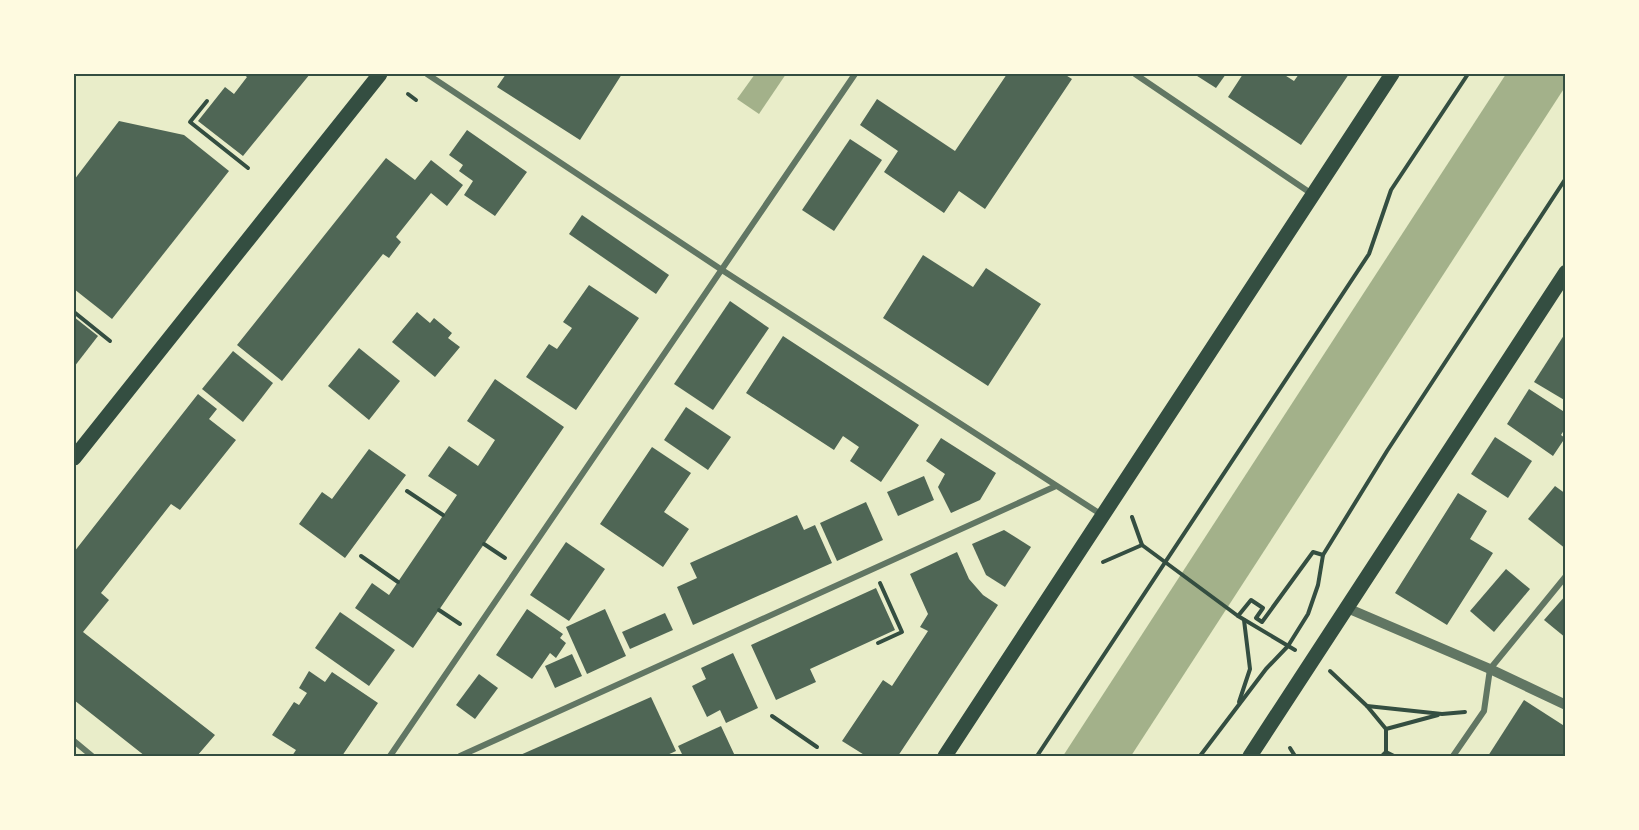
<svg xmlns="http://www.w3.org/2000/svg" width="1639" height="830" font-family="'Golos Text',sans-serif">
  <style>
    .water { fill: #a3b18a }
    .building { fill: #4f6655 }
    .lines { fill: none; stroke-linecap: round; stroke-linejoin: round }
    .path { stroke: #344e41; stroke-width: 4 }
    .minor { stroke: #617663; stroke-width: 6 }
    .tertiary { stroke: #617663; stroke-width: 10 }
    .primary { stroke: #344e41; stroke-width: 15 }
    .neatline { fill: none; stroke: #344e41; stroke-width: 2 }
  </style>
  <rect width="100%" height="100%" fill="#e9edc9"/>
  <!-- water -->
  <g class="water">
    <polygon points="755,74 786,74 759,114 737,99"/>
    <polygon points="1506,74 1565,74 1565,87 1131,756 1063,756"/>
  </g>
  <!-- building -->
  <g class="building">
    <polygon points="243,74 310,74 243,156 198,121 225,87 234,94 247,77"/>
    <polygon points="506,74 535,75 622,74 580,140 497,87"/>
    <polygon points="1007,74 1064,74 1072,79 985,209 959,191 944,213 884,172 898,151 860,125 877,99 955,151"/>
    <polygon points="1194,74 1226,74 1216,88"/>
    <polygon points="1243,74 1283,74 1294,81 1299,74 1349,74 1301,145 1228,97"/>
    <polygon points="119,121 184,135 229,171 112,319 74,289 74,180"/>
    <polygon points="467,130 527,172 495,216 464,195 473,181 459,171 463,165 449,155"/>
    <polygon points="850,139 882,160 834,231 802,210"/>
    <polygon points="386,158 415,180 431,160 463,185 447,206 431,193 396,237 401,242 389,258 383,254 282,381 237,345"/>
    <polygon points="582,215 669,275 656,294 569,234"/>
    <polygon points="923,255 973,287 986,268 1041,304 988,386 883,318"/>
    <polygon points="589,285 639,318 576,410 526,377 549,344 557,349 572,328 563,322"/>
    <polygon points="730,301 769,328 713,410 674,384"/>
    <polygon points="417,312 430,323 434,318 452,333 448,338 460,347 435,377 392,342"/>
    <polygon points="74,317 98,336 74,367"/>
    <polygon points="1566,332 1566,401 1534,382"/>
    <polygon points="783,336 919,425 881,482 850,461 859,447 843,436 834,450 746,393"/>
    <polygon points="359,348 400,381 369,420 328,386"/>
    <polygon points="233,351 273,383 243,422 202,389"/>
    <polygon points="495,379 564,427 413,648 355,608 372,583 389,595 457,495 428,476 449,446 478,466 495,440 467,421"/>
    <polygon points="1529,389 1566,413 1566,427 1561,435 1565,438 1553,456 1507,424"/>
    <polygon points="198,394 217,409 209,419 236,440 180,510 171,504 101,593 109,600 83,632 215,735 197,756 145,756 74,700 74,552"/>
    <polygon points="686,407 731,437 708,470 664,440"/>
    <polygon points="1495,437 1532,461 1508,498 1471,474"/>
    <polygon points="941,438 996,473 980,500 951,513 938,487 945,474 926,461"/>
    <polygon points="652,447 691,473 664,512 689,529 663,567 600,524"/>
    <polygon points="369,449 406,475 345,558 299,524 322,492 332,499"/>
    <polygon points="924,476 934,500 898,516 887,492"/>
    <polygon points="1555,486 1566,494 1566,549 1528,519"/>
    <polygon points="1458,493 1487,511 1470,539 1493,553 1447,625 1395,593"/>
    <polygon points="866,502 883,540 837,561 820,523"/>
    <polygon points="797,515 804,530 815,525 832,563 693,625 677,587 697,578 690,563"/>
    <polygon points="1004,530 1031,547 1005,587 986,575 972,544"/>
    <polygon points="566,542 605,569 569,621 530,595"/>
    <polygon points="957,552 969,579 983,595 998,605 898,756 866,756 842,741 883,680 892,686 928,631 920,627 928,614 910,574"/>
    <polygon points="1506,569 1530,589 1494,632 1470,611"/>
    <polygon points="876,588 895,630 810,669 816,682 776,700 751,645"/>
    <polygon points="1566,595 1566,638 1544,620"/>
    <polygon points="527,609 563,634 560,638 566,643 556,658 550,653 532,679 496,655"/>
    <polygon points="605,609 626,656 587,674 566,627"/>
    <polygon points="340,612 395,650 369,686 315,648"/>
    <polygon points="665,613 673,630 630,649 622,632"/>
    <polygon points="733,653 758,708 726,723 720,710 707,717 692,686 706,679 701,668"/>
    <polygon points="572,654 582,676 555,688 545,666"/>
    <polygon points="309,671 325,682 332,672 378,703 342,756 292,756 296,750 272,735 294,702 299,705 307,693 299,688"/>
    <polygon points="479,674 498,688 475,719 456,705"/>
    <polygon points="651,697 676,751 665,756 518,756"/>
    <polygon points="1524,700 1566,727 1566,756 1488,756"/>
    <polygon points="721,726 735,756 683,756 678,746"/>
  </g>
  <g class="lines">
    <!-- path -->
    <g class="path">
      <polyline points="408,94 416,100"/>
      <polyline points="207,101 190,122 248,168"/>
      <polyline points="74,312 110,341"/>
      <polyline points="407,491 443,515"/>
      <polyline points="1132,517 1142,545 1238,616 1295,650"/>
      <polyline points="484,544 505,558"/>
      <polyline points="361,556 398,582"/>
      <polyline points="1103,562 1142,545"/>
      <polyline points="439,610 460,624"/>
      <polyline points="1238,616 1251,600 1263,608 1256,618 1262,622 1313,552 1323,555"/>
      <polyline points="878,643 902,632 880,583"/>
      <polyline points="1330,671 1367,706 1386,729 1386,752 1382,756"/>
      <polyline points="1239,702 1250,669 1244,620"/>
      <polyline points="1367,706 1442,714 1465,712"/>
      <polyline points="772,716 817,747"/>
      <polyline points="1386,729 1438,715"/>
      <polyline points="1290,748 1295,756"/>
      <polyline points="1386,752 1394,756"/>
      <polyline points="1037,756 1369,254 1391,190 1468,74"/>
      <polyline points="1200,756 1266,669 1288,646 1308,614 1318,585 1323,555 1387,451 1566,178"/>
    </g>
    <!-- minor -->
    <g class="minor">
      <polyline points="427,74 722,270 1102,515"/>
      <polyline points="1135,74 1312,194"/>
      <polyline points="74,741 92,756"/>
      <polyline points="390,756 855,74"/>
      <polyline points="460,756 1056,486"/>
      <polyline points="1453,756 1484,711 1490,669 1566,576"/>
    </g>
    <!-- tertiary -->
    <polyline class="tertiary" points="1347,608 1490,669 1566,705"/>
    <!-- primary -->
    <g class="primary">
      <polyline points="74,458 380,74"/>
      <polyline points="945,756 1392,74"/>
      <polyline points="1250,756 1566,272"/>
    </g>
  </g>
  <!-- border -->
  <rect width="1639" height="830" fill="none" stroke="#fefae0" stroke-width="150"/>
  <rect x="75" y="75" width="1489" height="680" class="neatline"/>
</svg>
